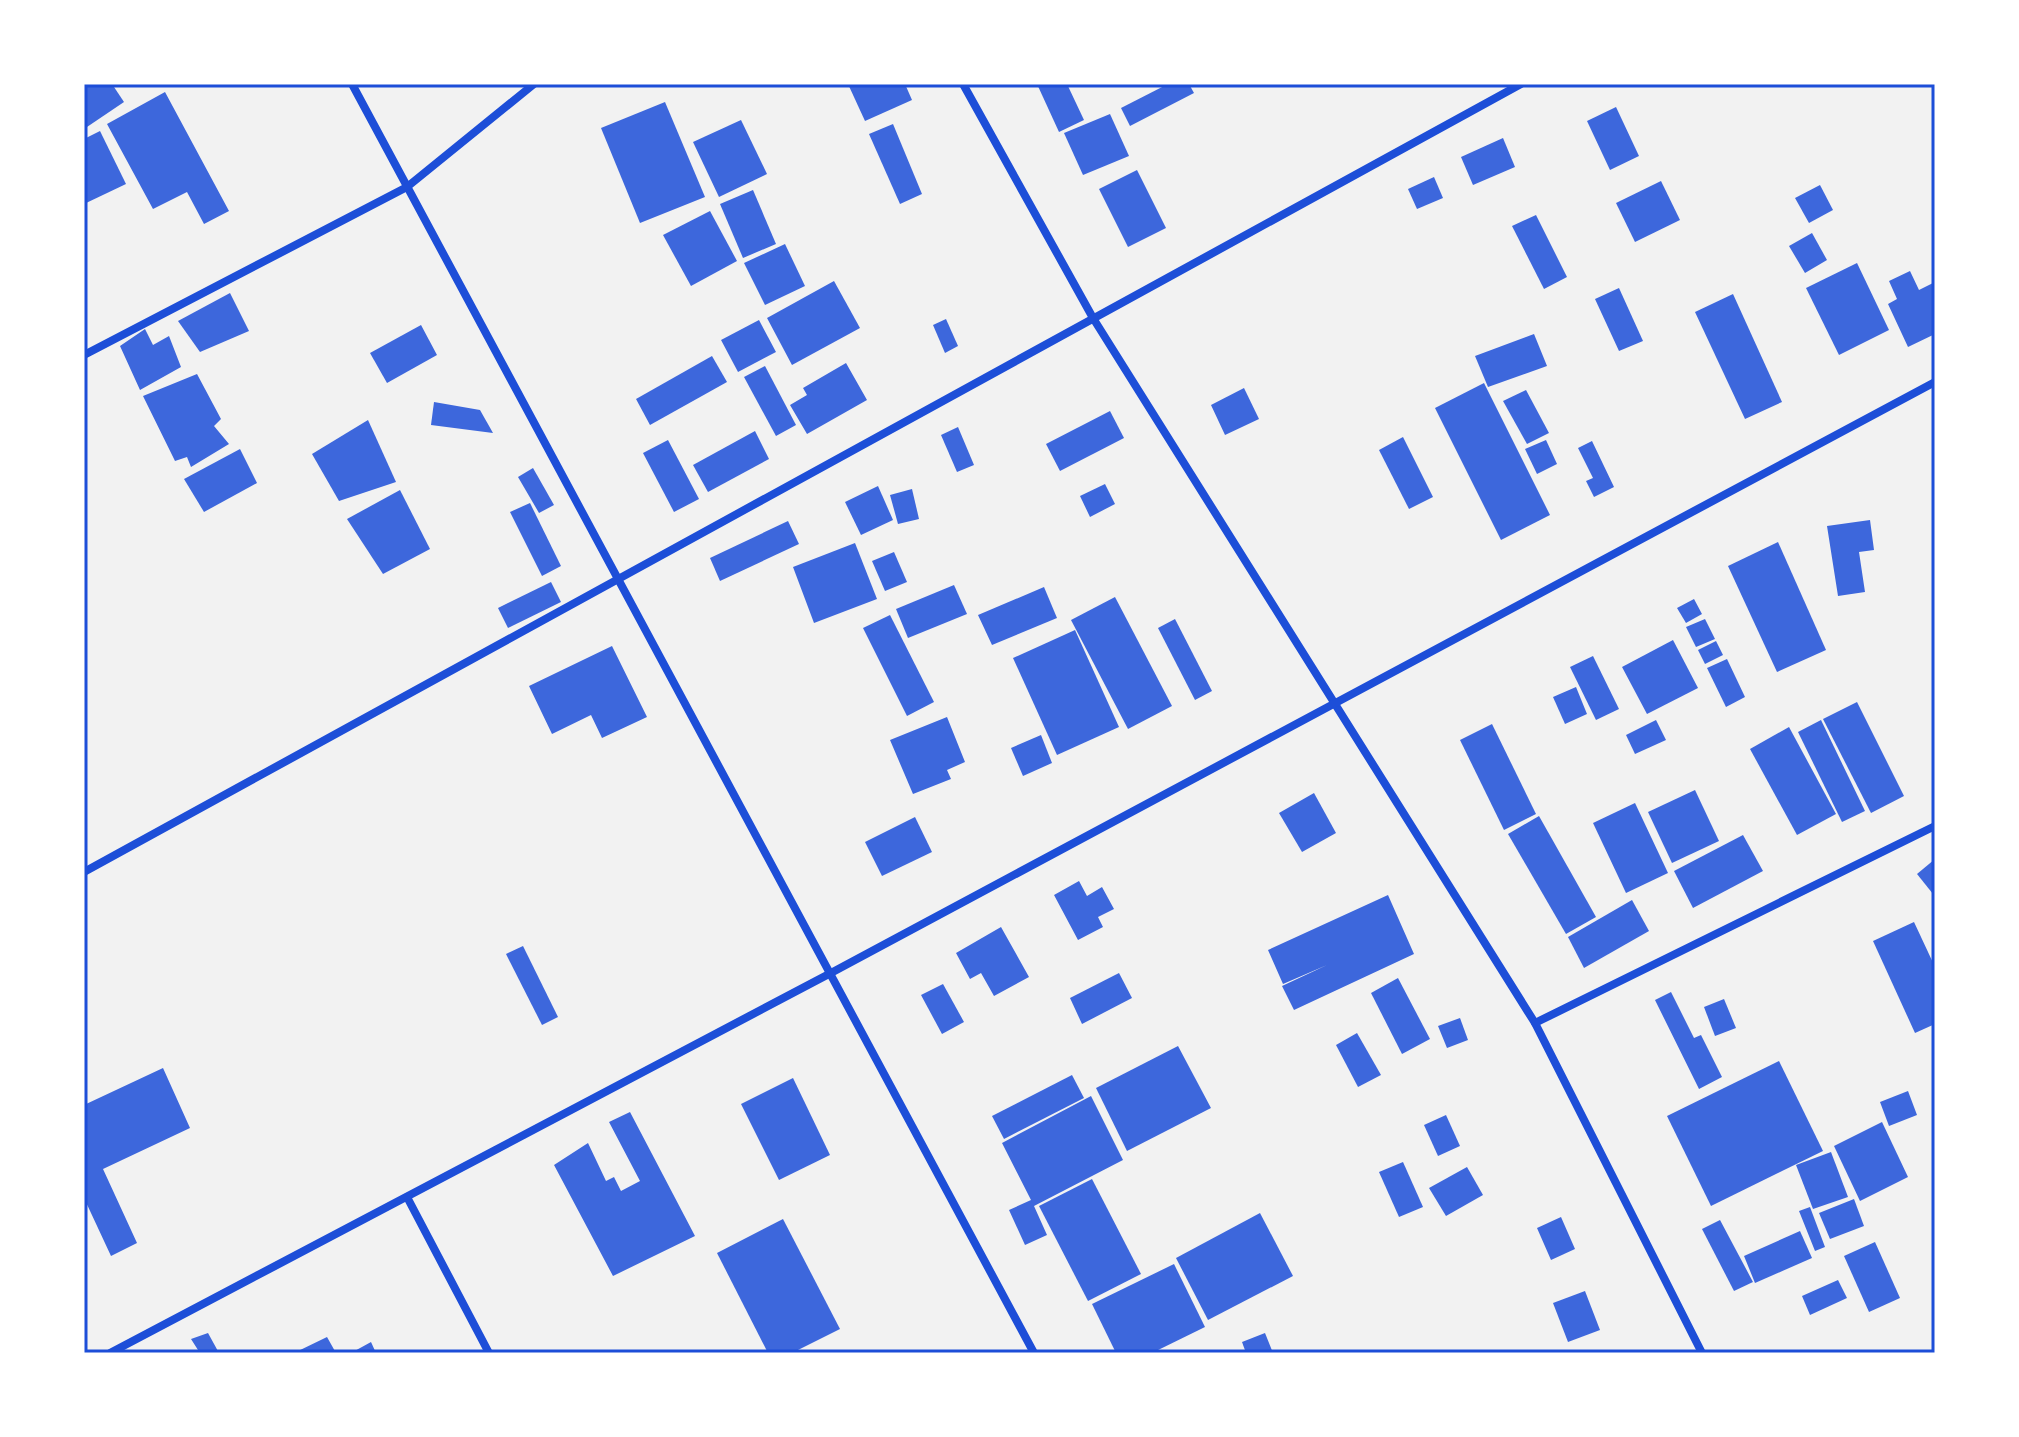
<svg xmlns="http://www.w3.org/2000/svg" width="2019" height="1437" font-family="'Nunito Sans',sans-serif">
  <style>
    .building { fill: #3d67dc }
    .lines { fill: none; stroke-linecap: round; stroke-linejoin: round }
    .minor { stroke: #1d4ed8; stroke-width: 8 }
    .neatline { fill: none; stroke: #1d4ed8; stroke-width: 3 }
  </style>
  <rect width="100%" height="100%" fill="#f2f2f2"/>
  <!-- building -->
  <g class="building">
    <polygon points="84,84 112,84 124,102 84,129"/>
    <polygon points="848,84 905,84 912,100 865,121"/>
    <polygon points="1037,84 1067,84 1084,120 1059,132"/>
    <polygon points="1168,84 1189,84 1194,93 1130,126 1121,108"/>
    <polygon points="165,92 229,211 204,224 187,192 153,209 107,124"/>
    <polygon points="665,102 705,197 640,223 601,128"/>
    <polygon points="1616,107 1639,156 1610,170 1587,121"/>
    <polygon points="1110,114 1129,156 1083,175 1064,133"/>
    <polygon points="741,120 767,174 719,197 693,142"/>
    <polygon points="893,124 922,194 900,204 869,134"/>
    <polygon points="100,131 126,184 84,204 84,139"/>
    <polygon points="1503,138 1515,167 1473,185 1461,157"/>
    <polygon points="1137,170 1166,228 1128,247 1099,189"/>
    <polygon points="1434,177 1443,198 1417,209 1408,189"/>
    <polygon points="1661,181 1680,220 1635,242 1616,203"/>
    <polygon points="1820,185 1833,210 1809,223 1795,198"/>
    <polygon points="753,190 776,244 743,258 720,204"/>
    <polygon points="710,211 737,261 691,286 663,235"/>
    <polygon points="1536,215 1567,277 1544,289 1512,226"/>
    <polygon points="1812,233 1827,260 1805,273 1789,246"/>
    <polygon points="785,244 805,286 765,305 744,263"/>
    <polygon points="1857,263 1889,330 1839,355 1806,288"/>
    <polygon points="1910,271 1919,290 1935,282 1935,311 1933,312 1935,334 1908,347 1888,304 1897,299 1889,281"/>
    <polygon points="834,281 860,328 792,365 767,318"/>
    <polygon points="1619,288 1643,341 1619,351 1595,299"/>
    <polygon points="230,293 249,331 200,352 178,321"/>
    <polygon points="1733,294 1782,402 1745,419 1695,312"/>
    <polygon points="946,319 958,346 945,353 933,325"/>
    <polygon points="759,320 776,352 738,372 721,340"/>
    <polygon points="421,325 437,355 387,383 370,353"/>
    <polygon points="145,329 153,345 169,336 181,367 140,390 120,346"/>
    <polygon points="1534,334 1547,366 1488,387 1475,356"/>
    <polygon points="712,356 727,382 650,425 636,399"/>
    <polygon points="846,363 867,400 807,434 790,405 807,395 803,388"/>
    <polygon points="765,366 796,425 776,436 744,377"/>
    <polygon points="197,374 221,419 214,426 229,444 191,467 187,457 175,461 143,396"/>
    <polygon points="1484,383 1550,515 1501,540 1435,408"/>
    <polygon points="1244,388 1259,419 1225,435 1211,405"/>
    <polygon points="1526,390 1549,433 1527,444 1503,401"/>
    <polygon points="434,402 480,410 493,433 431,425"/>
    <polygon points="1110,411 1124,438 1060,471 1046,444"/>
    <polygon points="368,420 396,482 339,501 312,454"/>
    <polygon points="958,427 974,465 957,472 941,435"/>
    <polygon points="755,431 769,459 708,492 693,465"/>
    <polygon points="1403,437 1433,497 1409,509 1379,450"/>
    <polygon points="668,440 699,499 674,512 643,453"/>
    <polygon points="1546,440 1557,464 1537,474 1525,449"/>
    <polygon points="1592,441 1614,487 1594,497 1586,481 1593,478 1578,448"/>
    <polygon points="240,449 257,483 204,512 184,479"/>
    <polygon points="533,468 554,505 539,513 518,477"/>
    <polygon points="1105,484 1115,504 1090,517 1080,496"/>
    <polygon points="878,486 893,520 861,535 845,502"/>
    <polygon points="912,489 919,519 898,524 890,495"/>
    <polygon points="400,490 430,549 383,574 347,519"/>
    <polygon points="530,503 561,566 542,576 510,512"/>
    <polygon points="1870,520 1874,550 1859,552 1865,592 1838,596 1827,526"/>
    <polygon points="788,521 799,544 720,581 710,558"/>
    <polygon points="1778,542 1826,650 1777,672 1728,566"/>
    <polygon points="855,543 877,599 814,623 793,567"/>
    <polygon points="894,552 907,582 885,591 872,561"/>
    <polygon points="551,582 561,602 508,628 498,608"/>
    <polygon points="954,585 967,614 908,638 896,609"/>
    <polygon points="1044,587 1057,618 992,645 978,615"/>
    <polygon points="1115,597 1172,706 1128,729 1071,620"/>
    <polygon points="1694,599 1702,614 1686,623 1677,608"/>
    <polygon points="890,615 934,702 907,716 863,628"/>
    <polygon points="1175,619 1212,691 1195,700 1158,628"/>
    <polygon points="1705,619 1715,639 1696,647 1686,627"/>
    <polygon points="1075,630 1119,727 1057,755 1013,658"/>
    <polygon points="1673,640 1698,688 1647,714 1622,667"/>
    <polygon points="1716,641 1723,655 1705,664 1698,650"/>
    <polygon points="612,646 647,717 602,738 591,715 552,734 529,686"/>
    <polygon points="1593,656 1619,709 1596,720 1570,667"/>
    <polygon points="1727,659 1745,697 1726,707 1707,668"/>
    <polygon points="1576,687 1587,714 1565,724 1553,697"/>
    <polygon points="1857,702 1904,796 1871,813 1823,719"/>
    <polygon points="947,717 965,762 947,770 951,779 913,794 890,740"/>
    <polygon points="1656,720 1666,740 1635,754 1626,735"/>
    <polygon points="1821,720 1865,811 1842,822 1798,732"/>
    <polygon points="1492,724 1536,814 1504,830 1460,740"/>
    <polygon points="1789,727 1836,814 1797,835 1750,749"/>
    <polygon points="1041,735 1052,763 1023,776 1011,748"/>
    <polygon points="1695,790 1719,841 1672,863 1648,812"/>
    <polygon points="1314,793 1336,833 1302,852 1279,813"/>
    <polygon points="1635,803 1668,873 1626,893 1593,823"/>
    <polygon points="1539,816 1596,917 1566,934 1508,834"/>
    <polygon points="915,817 932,852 882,876 865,842"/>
    <polygon points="1743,835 1763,871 1693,908 1674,871"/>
    <polygon points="1935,859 1935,893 1933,894 1917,874"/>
    <polygon points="1079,881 1087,896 1102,887 1114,909 1098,917 1103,927 1078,940 1054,895"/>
    <polygon points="1388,895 1414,954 1294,1010 1282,986 1327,965 1283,984 1268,950"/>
    <polygon points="1632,900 1649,931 1584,968 1568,937"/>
    <polygon points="1914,922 1935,967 1935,1024 1915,1033 1873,941"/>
    <polygon points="1001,927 1029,977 994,996 981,973 970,979 956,953"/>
    <polygon points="523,946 558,1017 542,1025 506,954"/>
    <polygon points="1119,973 1132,998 1082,1024 1070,998"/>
    <polygon points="1398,978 1430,1039 1402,1054 1371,993"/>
    <polygon points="943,984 964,1022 942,1034 921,995"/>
    <polygon points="1671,992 1694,1038 1701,1035 1722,1077 1699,1089 1655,1000"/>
    <polygon points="1724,999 1736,1028 1715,1036 1704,1007"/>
    <polygon points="1460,1018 1468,1040 1447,1048 1438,1026"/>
    <polygon points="1357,1033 1381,1075 1358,1087 1336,1045"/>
    <polygon points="1178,1046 1211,1108 1127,1151 1096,1088"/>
    <polygon points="1779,1061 1823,1151 1711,1206 1667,1116"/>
    <polygon points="163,1068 190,1128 103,1169 137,1243 111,1256 84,1198 84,1105"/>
    <polygon points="1072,1075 1084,1098 1004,1139 992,1116"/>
    <polygon points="793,1078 830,1155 779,1180 741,1104"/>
    <polygon points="1908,1091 1917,1115 1889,1126 1880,1102"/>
    <polygon points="1091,1096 1123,1160 1034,1206 1047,1235 1025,1245 1009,1210 1031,1200 1002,1143"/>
    <polygon points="630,1112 695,1236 613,1276 554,1165 588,1143 606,1181 614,1177 621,1191 640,1181 609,1122"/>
    <polygon points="1446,1115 1460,1146 1438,1156 1424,1125"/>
    <polygon points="1882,1122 1908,1177 1860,1201 1834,1146"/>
    <polygon points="1831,1152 1848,1197 1813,1209 1796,1165"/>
    <polygon points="1403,1162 1423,1207 1399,1217 1379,1172"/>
    <polygon points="1467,1167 1483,1195 1446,1216 1429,1188"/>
    <polygon points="1092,1179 1141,1274 1088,1301 1039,1206"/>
    <polygon points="1854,1199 1864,1226 1830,1239 1819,1213"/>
    <polygon points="1810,1207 1825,1247 1815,1251 1799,1211"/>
    <polygon points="1260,1213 1293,1276 1208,1320 1176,1258"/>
    <polygon points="1561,1217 1575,1249 1551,1260 1537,1228"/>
    <polygon points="783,1219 840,1329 792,1353 768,1353 717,1253"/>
    <polygon points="1720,1220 1753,1282 1734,1291 1702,1229"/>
    <polygon points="1800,1231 1812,1258 1755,1283 1744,1256"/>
    <polygon points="1875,1242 1900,1298 1869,1312 1844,1256"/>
    <polygon points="1174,1264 1205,1327 1152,1353 1116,1353 1092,1304"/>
    <polygon points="1838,1280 1847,1298 1810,1315 1802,1296"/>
    <polygon points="1585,1291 1600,1330 1568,1342 1553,1303"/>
    <polygon points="208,1333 219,1353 194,1353 198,1350 191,1339"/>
    <polygon points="1265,1333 1273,1353 1246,1353 1242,1342"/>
    <polygon points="327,1337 336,1353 294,1353"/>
    <polygon points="371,1342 376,1353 351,1353"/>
  </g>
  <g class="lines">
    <!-- minor -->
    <g class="minor">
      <polyline points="352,84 1034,1353"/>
      <polyline points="963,84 1093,318 1535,1023 1702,1353"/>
      <polyline points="84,355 407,187 534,84"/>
      <polyline points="84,872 1521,84"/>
      <polyline points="1535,1023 1935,826"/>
      <polyline points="407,1197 489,1353"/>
      <polyline points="110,1353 829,974 1935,382"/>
    </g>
  </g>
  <!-- border -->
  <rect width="2019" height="1437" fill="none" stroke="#ffffff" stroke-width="172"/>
  <rect x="86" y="86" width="1847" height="1265" class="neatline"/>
</svg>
